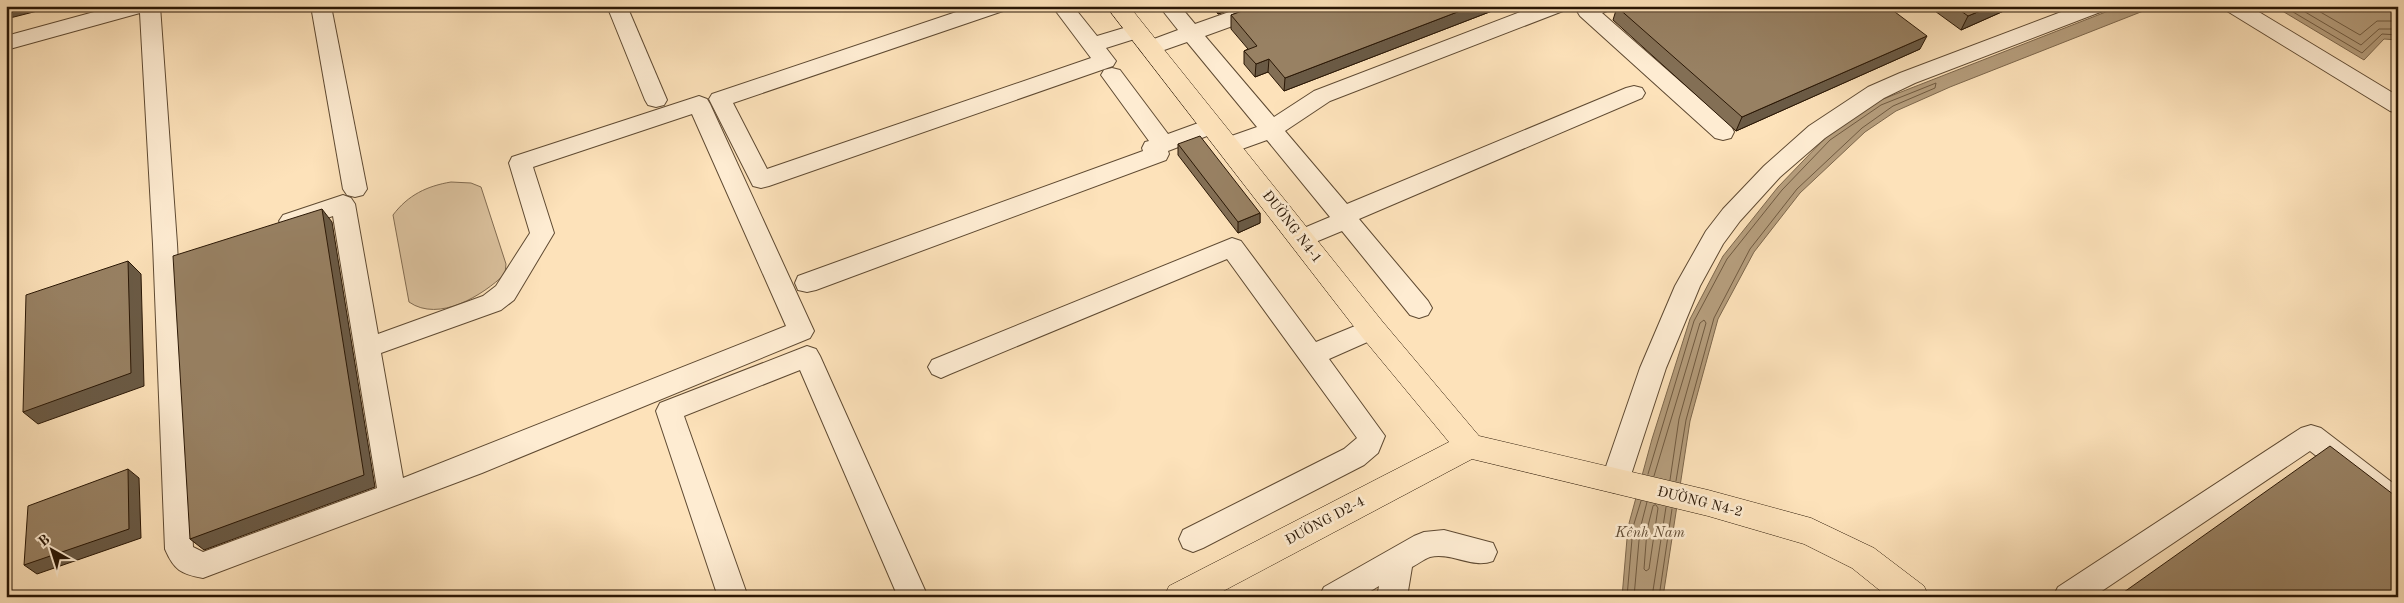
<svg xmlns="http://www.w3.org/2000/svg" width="2404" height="603" font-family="'Old Standard TT',serif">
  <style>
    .green { fill: #d9bf9b; stroke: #826b50 }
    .water { fill: #b59d7c; stroke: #7d674c }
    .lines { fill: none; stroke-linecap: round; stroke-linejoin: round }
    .shore { stroke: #705a40; stroke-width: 1 }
    .minor-casing { stroke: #5f4a32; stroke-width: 2 }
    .major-casing { stroke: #2a1705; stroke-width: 1 }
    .minor { fill: #feecd2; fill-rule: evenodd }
    .major { fill: #fde2ba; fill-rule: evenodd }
    .wall { fill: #836f55; stroke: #2a1705 }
    .shaded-wall { fill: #6a5a45; stroke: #2a1705 }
    .building { fill: #988163; stroke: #2a1705 }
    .labels { text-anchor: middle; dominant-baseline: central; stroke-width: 5; stroke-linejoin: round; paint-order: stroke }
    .street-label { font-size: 14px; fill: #2a1705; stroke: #feecd2 }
    .water-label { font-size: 15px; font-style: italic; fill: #624d35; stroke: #feecd2 }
  </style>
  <rect width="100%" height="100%" fill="#fde2ba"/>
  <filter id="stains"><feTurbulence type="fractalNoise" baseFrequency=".004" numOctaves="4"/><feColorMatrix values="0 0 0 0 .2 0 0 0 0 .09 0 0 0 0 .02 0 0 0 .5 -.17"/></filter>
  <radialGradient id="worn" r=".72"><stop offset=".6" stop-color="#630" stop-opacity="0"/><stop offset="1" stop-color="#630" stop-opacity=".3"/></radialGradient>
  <!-- green -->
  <path class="green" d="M451 182 471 183 481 187 506 264 505 274C483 295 439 323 409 302L393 215C408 195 427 186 451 182Z"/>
  <!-- water -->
  <g class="water">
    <polygon points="2121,6 2156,6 1950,87 1896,111 1865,132 1800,193 1754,252 1718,319 1690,421 1663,597 1622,597 1628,527 1652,439 1690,319 1723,256 1778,187 1827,136 1878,101"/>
    <polygon points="2274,6 2398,6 2398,40 2384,39 2364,60"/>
  </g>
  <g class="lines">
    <!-- shore -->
    <g class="shore">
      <polyline points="2283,6 2362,53 2382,34 2398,35"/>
      <polyline points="2295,6 2361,45 2379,29 2398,29"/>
      <polyline points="2310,6 2360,35 2377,21 2398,21"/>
      <polyline points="1648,474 1694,321 1727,259 1782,190 1830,140 1881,105 1936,83 1935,88 1893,106 1862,128 1797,189 1750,249 1714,318 1686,420 1676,481"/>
      <polyline points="1654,476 1700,323 1704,320 1706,323 1679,419 1670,480"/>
      <polygon points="1656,505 1658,508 1649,569 1646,571 1644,569 1647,530 1653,506"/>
      <polyline points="1627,597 1633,527 1641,501"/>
      <polyline points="1634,597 1640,529 1647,502"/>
      <polyline points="1652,597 1666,507"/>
      <polyline points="1659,597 1672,509"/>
    </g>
    <!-- minor casing -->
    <g class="minor-casing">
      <g id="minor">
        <path d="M116 6H160L177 244 193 547 203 552 377 488 333 216 291 230 283 227 279 221 283 215 343 195 351 198 355 204 378 334 483 296 496 286 530 233 509 163 512 157 699 96 707 99 710 104 814 331 810 338 482 473 203 578C181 574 174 570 165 549L153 244 140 13 6 50V36ZM692 114 786 326 403 478 381 353 501 310 514 300 554 233 533 167Z"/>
        <polygon points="311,6 331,6 367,189 363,195 355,197 347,195 343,189"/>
        <polygon points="607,6 627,6 667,100 664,105 656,107 648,105 645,100"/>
        <polygon points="974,6 1006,6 1003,11 733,103 767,169 1091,58 1052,6 1073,6 1097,36 1137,24 1144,26 1147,31 1144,36 1106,48 1116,61 1113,66 769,186 761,188 753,186 709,99 712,94"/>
        <polygon points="1159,6 1180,6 1195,24 1246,6 1277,6 1274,11 1205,36 1274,117 1314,91 1536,6 1566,6 1563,11 1330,101 1285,131 1347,204 1626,88 1634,86 1642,88 1645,93 1642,98 1359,219 1428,301 1432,308 1428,315 1419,318 1410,315 1342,231 1301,248 1292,245 1289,239 1292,233 1330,217 1267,140 1228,154 1220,152 1217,146 1220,140 1257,127 1187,42 1150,55 1143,53 1139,48 1143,43 1178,30"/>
        <polygon points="1580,6 1610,6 1607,11 1602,13 1731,126 1734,132 1731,138 1723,140 1715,138 1580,16 1577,11"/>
        <polygon points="2077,6 2106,6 2103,11 1915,83 1884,98 1825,138 1780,177 1740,221 1723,244 1700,286 1666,368 1629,481 1625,489 1615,493 1605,489 1601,481 1640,368 1675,286 1706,231 1723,209 1764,166 1809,126 1868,87 1900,73"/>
        <polygon points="2224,6 2249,6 2398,96 2398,113 2390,111 2227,11"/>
        <polygon points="1112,68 1120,70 1168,134 1212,118 1220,121 1223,126 1220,131 1168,151 1169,154 1166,160 816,290 807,292 798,290 795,283 798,276 1143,151 1142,148 1145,142 1149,141 1101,75 1104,70"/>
        <polygon points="1232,238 1241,241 1316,342 1372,319 1381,322 1385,329 1381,336 1329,359 1385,436 1378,453 1364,465 1203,548 1193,552 1183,548 1179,539 1183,530 1344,449 1357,438 1227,259 950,374 941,378 932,374 928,367 932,360"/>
        <polygon points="807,346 816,349 820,356 928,597 898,597 800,370 684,416 748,597 718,597 656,411 660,403"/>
        <polygon points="2311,425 2321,428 2398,487 2398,515 2388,512 2310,451 2093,597 2053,597 2058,587 2301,428"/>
        <path d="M1444 530 1493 543 1497 552 1493 561C1472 569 1452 552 1430 557 1424 559 1418 564 1412 567L1407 597H1377L1379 586 1361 597H1319L1324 587 1414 536 1424 532Z"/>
      </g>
    </g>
    <!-- major casing -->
    <g class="major-casing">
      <polygon id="major" points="1106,6 1129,6 1382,321 1479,436 1708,490 1811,518 1874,548 1924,586 1929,597 1888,597 1852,568 1804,544 1708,516 1472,459 1212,597 1164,597 1169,586 1449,442 1362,337"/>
    </g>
    <!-- minor -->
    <use href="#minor" class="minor"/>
    <!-- major -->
    <use href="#major" class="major"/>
  </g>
  <!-- wall -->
  <g class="wall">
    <polygon points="1212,6 1240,6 1218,14"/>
    <polygon points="1256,6 1505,6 1284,91 1268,72 1255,77 1244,64 1244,51 1248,49 1231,29 1231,15"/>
    <polygon points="1928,6 2015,6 1961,30"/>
    <polygon points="1617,7 1920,49 1736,131 1613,20"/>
    <polygon points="1178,144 1260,213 1260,223 1238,233 1178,155"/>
  </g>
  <!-- shaded-wall -->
  <g class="shaded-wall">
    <polygon points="6,6 57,6 6,19"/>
    <polygon points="1218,6 1240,6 1218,14"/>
    <polygon points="1473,6 1505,6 1284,91 1285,78"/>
    <polygon points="1992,6 2015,6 1961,30 1968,16"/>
    <polygon points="1927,36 1920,49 1736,131 1742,117"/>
    <polygon points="1269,59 1268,72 1255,77 1256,64"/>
    <polygon points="322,209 332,222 375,487 204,550 190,539"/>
    <polygon points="1260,213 1260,223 1238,233 1238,222"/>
    <polygon points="128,261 141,274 144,386 38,424 23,412"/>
    <polygon points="128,469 139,478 141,538 37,574 24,565"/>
  </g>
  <!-- building -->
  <g class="building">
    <polygon points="1256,6 1473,6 1285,78 1269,59 1256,64 1244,51 1257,46 1231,15"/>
    <polygon points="1619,6 1887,6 1927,36 1742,117 1617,7"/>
    <polygon points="1954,6 1992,6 1968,16"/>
    <polygon points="1200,136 1260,213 1238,222 1178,144"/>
    <polygon points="322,209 364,475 190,539 173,256"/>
    <polygon points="128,261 131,373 23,412 26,295"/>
    <polygon points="2330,446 2398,498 2398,597 2117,597"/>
    <polygon points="128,469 129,529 24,565 28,506"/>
  </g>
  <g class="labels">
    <!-- street labels -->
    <g class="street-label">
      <text transform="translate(1292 227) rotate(52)">ĐƯỜNG N4-1</text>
      <text transform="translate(1700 502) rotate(14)">ĐƯỜNG N4-2</text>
      <text transform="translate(1325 521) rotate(-28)">ĐƯỜNG D2-4</text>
    </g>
    <!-- water labels -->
    <g class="water-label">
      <text x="1650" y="533">Kênh Nam</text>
    </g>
  </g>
  <!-- margin -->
  <rect width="2404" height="603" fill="none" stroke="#fde2ba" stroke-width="25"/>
  <rect x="8" y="8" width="2389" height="588" fill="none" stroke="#2a1705" stroke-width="2.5"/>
  <rect x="12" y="12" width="2379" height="578" fill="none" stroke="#2a1705"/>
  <!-- north arrow -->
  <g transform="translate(52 550) rotate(321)" stroke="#feecd2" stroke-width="4" paint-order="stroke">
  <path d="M0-4L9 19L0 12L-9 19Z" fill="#2a1705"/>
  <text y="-8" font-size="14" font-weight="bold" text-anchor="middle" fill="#2a1705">B</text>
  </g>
  <rect width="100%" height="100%" filter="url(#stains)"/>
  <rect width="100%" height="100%" fill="url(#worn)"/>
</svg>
